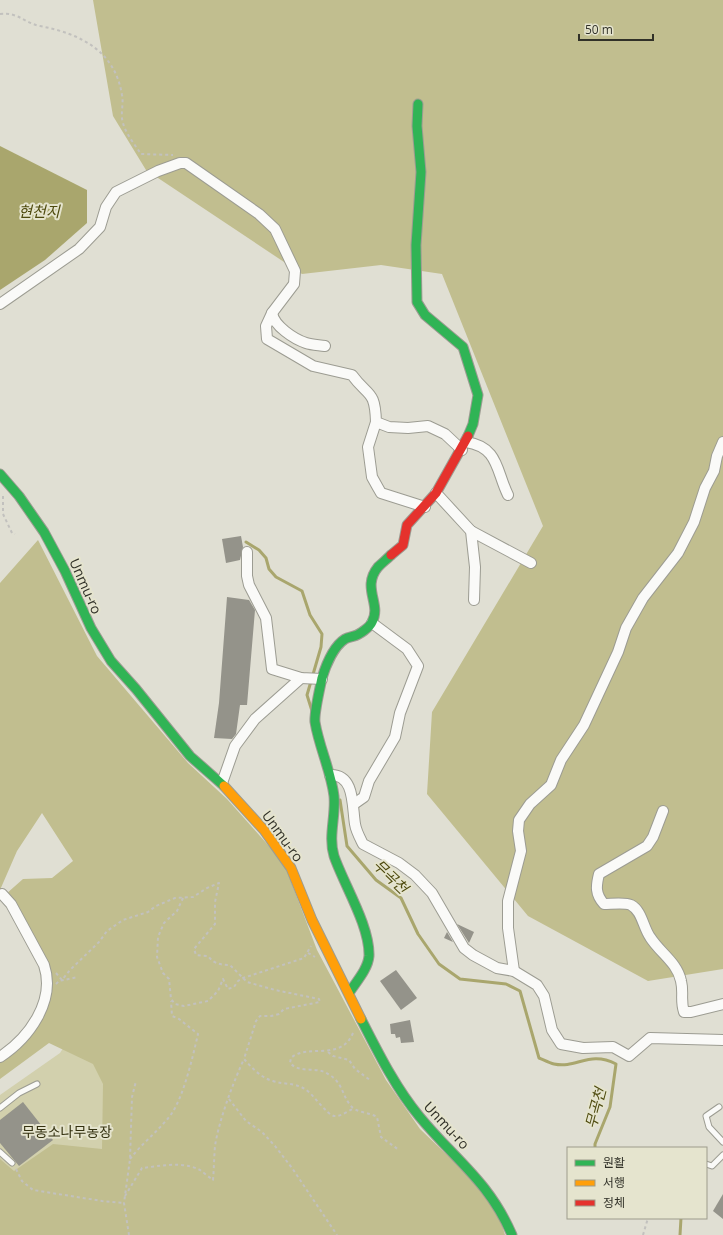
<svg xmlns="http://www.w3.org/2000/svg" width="723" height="1235" font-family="'Open Sans','Noto Sans KR',sans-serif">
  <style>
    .green { fill: #d2d0ad }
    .forest { fill: #c1be8f }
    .water { fill: #a9a66d }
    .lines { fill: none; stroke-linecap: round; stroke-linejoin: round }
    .stream { stroke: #a9a66d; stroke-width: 3 }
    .building { fill: #94938a }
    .lane-casing { stroke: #9c9c92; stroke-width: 7 }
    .street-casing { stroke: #9c9c92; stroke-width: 12 }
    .fast-casing { stroke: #9c9c92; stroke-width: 11 }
    .slow-casing { stroke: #9c9c92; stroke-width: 11 }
    .jam-casing { stroke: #9c9c92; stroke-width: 11 }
    .path { stroke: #c2c1be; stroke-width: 2; stroke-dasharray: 3 3; stroke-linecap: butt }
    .lane { stroke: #fafaf8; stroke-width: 5 }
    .street { stroke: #fafaf8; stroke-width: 10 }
    .fast { stroke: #30b455; stroke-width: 9 }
    .slow { stroke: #ff9f0a; stroke-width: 9 }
    .jam { stroke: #e5322d; stroke-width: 9 }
    .labels { text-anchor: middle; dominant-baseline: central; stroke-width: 4; stroke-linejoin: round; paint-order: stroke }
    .street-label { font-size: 14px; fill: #313128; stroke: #e5e4ce }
    .park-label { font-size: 14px; fill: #343110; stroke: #e5e4ce }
    .water-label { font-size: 15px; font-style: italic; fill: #4e4a0e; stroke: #e5e4ce }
  </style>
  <rect width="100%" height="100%" fill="#e0dfd3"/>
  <!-- green -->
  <polygon class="green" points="69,1039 176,1101 0,1235 0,1095 60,1053"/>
  <!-- forest -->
  <g class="forest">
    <polygon points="93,0 723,0 723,969 648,981 528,916 427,794 432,712 543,526 442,274 381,265 302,274 146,170 113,116"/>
    <polygon points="38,540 97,656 188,763 227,799 284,863 317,950 386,1080 420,1129 469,1176 499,1215 505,1235 0,1235 0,1159 14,1171 53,1144 102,1149 103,1084 93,1064 49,1043 0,1079 0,1059 33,1027 49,984 6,894 23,879 52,878 73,861 42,813 17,851 0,890 0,583"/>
  </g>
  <!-- water -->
  <polygon class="water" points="0,146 87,190 87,223 45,260 0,290"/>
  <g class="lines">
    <!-- stream -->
    <g class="stream">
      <polyline points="246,542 259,550 266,558 269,569 276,577 302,591 310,615 322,634 321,647 307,695 312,711"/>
      <path d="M340 800 347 846 376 880 401 898 418 934 439 964 460 979 506 984 520 991 539 1058C544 1060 549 1063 554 1064 577 1069 589 1050 616 1064L610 1107 595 1144V1148"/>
      <polyline points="680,1235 681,1218"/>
    </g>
  </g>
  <!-- building -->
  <g class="building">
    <polygon points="241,536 243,547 240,560 226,563 222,539"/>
    <polygon points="227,597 249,600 255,610 247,705 240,705 236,734 232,739 214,738 219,703"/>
    <polygon points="457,924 474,932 469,943"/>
    <polygon points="447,932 453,942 444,938"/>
    <polygon points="396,970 417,998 401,1010 380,981"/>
    <polygon points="410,1020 414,1042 401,1043 400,1037 396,1038 395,1034 391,1034 390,1024"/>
    <polygon points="23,1102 53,1140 19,1166 0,1143 0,1120"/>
    <polygon points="723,1194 723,1219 713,1211"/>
  </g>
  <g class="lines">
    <!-- lane casing -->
    <g class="lane-casing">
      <g id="lane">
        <polyline points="719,1107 706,1116 709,1127 723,1142"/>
        <polyline points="0,1108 19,1093 37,1084"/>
        <polyline points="0,1152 12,1163"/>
        <polyline points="706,1164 712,1166 723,1155"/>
      </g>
    </g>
    <!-- street casing -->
    <g class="street-casing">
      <g id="street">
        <path d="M0 304 79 249 100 227 106 207 116 192 158 171 180 163H186L259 214 275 229 295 271 294 284 272 313 266 326 267 339 313 366 352 375C368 397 375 389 376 422L389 427 408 428 428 426 445 434 462 450"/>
        <path d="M272 313C274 326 294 339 306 343 312 345 319 345 325 346"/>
        <polyline points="376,422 368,447 372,477 377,486 381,493 425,507"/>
        <path d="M466 442C499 447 496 471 508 495"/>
        <polyline points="436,493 471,531 475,567 474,600"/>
        <polyline points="471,531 531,563"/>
        <polyline points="247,552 247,576 249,585 266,618 272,669 301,678 322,679"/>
        <path d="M330 775C355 774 352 806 355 824 356 831 360 838 363 844L399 863 415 875 432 893 464 948 473 955 497 968 514 971 537 985 544 996 552 1030 561 1044 583 1048 613 1047 629 1056 650 1038 723 1040"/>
        <polyline points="222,783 235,746 255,719 301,678"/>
        <polyline points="354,804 364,797 369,781 395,737 400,713 418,666 407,649 372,623"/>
        <path d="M663 811 653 837 647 846 599 874C596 886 595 894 604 904 611 904 625 902 631 905 642 911 643 927 650 937 660 953 677 962 681 981 684 993 680 1000 684 1012H691L723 1004"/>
        <polyline points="514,971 508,928 508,901 521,851 518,831 519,820 530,804 551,785 561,760 584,725 618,652 626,628 643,598 678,553 694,522 705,488 714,471 717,456 723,442"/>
        <path d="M0 1057C29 1038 56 1001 44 965L11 904 2 894"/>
      </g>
    </g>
    <!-- fast casing -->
    <g class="fast-casing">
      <g id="fast">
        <polyline points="418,104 417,126 421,172 416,245 417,302 425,315 463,347 478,395 473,424 468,436"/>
        <polyline points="0,474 19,496 44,532 65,571 91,628 111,661 136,689 190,756 224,786"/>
        <path d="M349 993C356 982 368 969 369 956 370 926 344 885 334 856 328 836 336 816 334 796 331 771 319 747 315 722 314 713 320 688 322 678 326 665 334 646 345 639 348 637 351 637 354 636 359 635 370 627 372 622 382 604 361 588 378 567 382 563 387 559 391 555"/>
        <path d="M361 1019C378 1052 395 1087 419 1116 454 1159 489 1181 512 1235"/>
      </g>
    </g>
    <!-- slow casing -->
    <g class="slow-casing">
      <polyline id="slow" points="224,786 264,830 291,868 312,920 361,1019"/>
    </g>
    <!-- jam casing -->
    <g class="jam-casing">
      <polyline id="jam" points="391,555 403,545 407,525 436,493 468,436"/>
    </g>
    <!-- path -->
    <g class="path">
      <path d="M0 14C19 12 24 23 40 26 81 34 115 51 122 95 124 104 120 114 123 123 126 134 135 145 141 154L173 155"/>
      <polyline points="3,496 3,514 12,533 15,534"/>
      <polyline points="183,898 177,911 164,923 158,937 157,957 163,973 169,979 171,999 175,1004 184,1006 208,1001 218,991 223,979 228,989 234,987 238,981 243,978 304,958 311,946"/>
      <polyline points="308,953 315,957"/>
      <path d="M56 973 62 980 70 970 99 942 107 931 123 920 148 912 156 906 175 898 193 897 207 888 219 883 215 902V924L194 949 196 955 208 956C214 964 221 965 230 965L247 982 275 990 319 999 320 1002 284 1009 279 1014 271 1016H260L256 1021 244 1059C252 1068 261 1078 273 1081 285 1085 293 1082 305 1089 315 1096 326 1114 334 1116 341 1117 348 1111 354 1108"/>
      <polyline points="56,984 59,981 78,977"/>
      <path d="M353 1033C341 1062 307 1043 291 1058L290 1063C300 1074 317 1066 328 1074 343 1082 342 1096 351 1106 357 1113 369 1112 377 1117L381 1137 399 1150"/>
      <polyline points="328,1052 333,1056 349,1060 355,1069 370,1080"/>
      <polyline points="229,1099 246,1121 262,1132 275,1146 292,1168 337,1235"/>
      <path d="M130 1159C142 1143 160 1130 172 1113 184 1095 193 1056 198 1034L179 1019 172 1016 171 1001"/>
      <polyline points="16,1169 22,1181 33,1190 102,1201 124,1203"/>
      <path d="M125 1196 142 1168C160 1166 183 1161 200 1170 204 1173 209 1177 213 1180 214 1169 214 1158 215 1146 219 1120 233 1083 244 1059"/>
      <polyline points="129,1235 124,1203 130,1159 132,1097 136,1081"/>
      <polyline points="643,1235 648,1218"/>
    </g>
    <!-- lane -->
    <use href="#lane" class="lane"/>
    <!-- street -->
    <use href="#street" class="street"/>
    <!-- fast -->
    <use href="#fast" class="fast"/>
    <!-- slow -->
    <use href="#slow" class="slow"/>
    <!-- jam -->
    <use href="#jam" class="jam"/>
  </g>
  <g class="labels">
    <!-- street labels -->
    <g class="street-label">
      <text transform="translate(86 586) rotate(66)">Unmu-ro</text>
      <text transform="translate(283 836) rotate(54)">Unmu-ro</text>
      <text transform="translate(447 1125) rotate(47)">Unmu-ro</text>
    </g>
    <!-- park labels -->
    <g class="park-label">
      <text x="67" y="1131">무동소나무농장</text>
    </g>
    <!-- water labels -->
    <g class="water-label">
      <text x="39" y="211">현천지</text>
      <text transform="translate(391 876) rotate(44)">무곡천</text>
      <text transform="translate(595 1108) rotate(-75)">무곡천</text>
    </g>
  </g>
  <!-- legend -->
  <rect x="567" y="1147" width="140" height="72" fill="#e5e4ce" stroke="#9d9c8c"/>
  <rect x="575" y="1160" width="20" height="6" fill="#30b455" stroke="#9d9c8c"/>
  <text x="603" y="1167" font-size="12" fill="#313128">원활</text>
  <rect x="575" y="1180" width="20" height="6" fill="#ff9f0a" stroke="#9d9c8c"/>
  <text x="603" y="1187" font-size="12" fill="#313128">서행</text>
  <rect x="575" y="1200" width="20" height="6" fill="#e5322d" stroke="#9d9c8c"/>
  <text x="603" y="1207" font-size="12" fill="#313128">정체</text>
  <!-- scale -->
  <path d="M579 34v6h74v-6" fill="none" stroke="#313128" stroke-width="2"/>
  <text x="585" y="34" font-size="12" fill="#313128" stroke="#e5e4ce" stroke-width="3" paint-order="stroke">50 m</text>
</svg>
